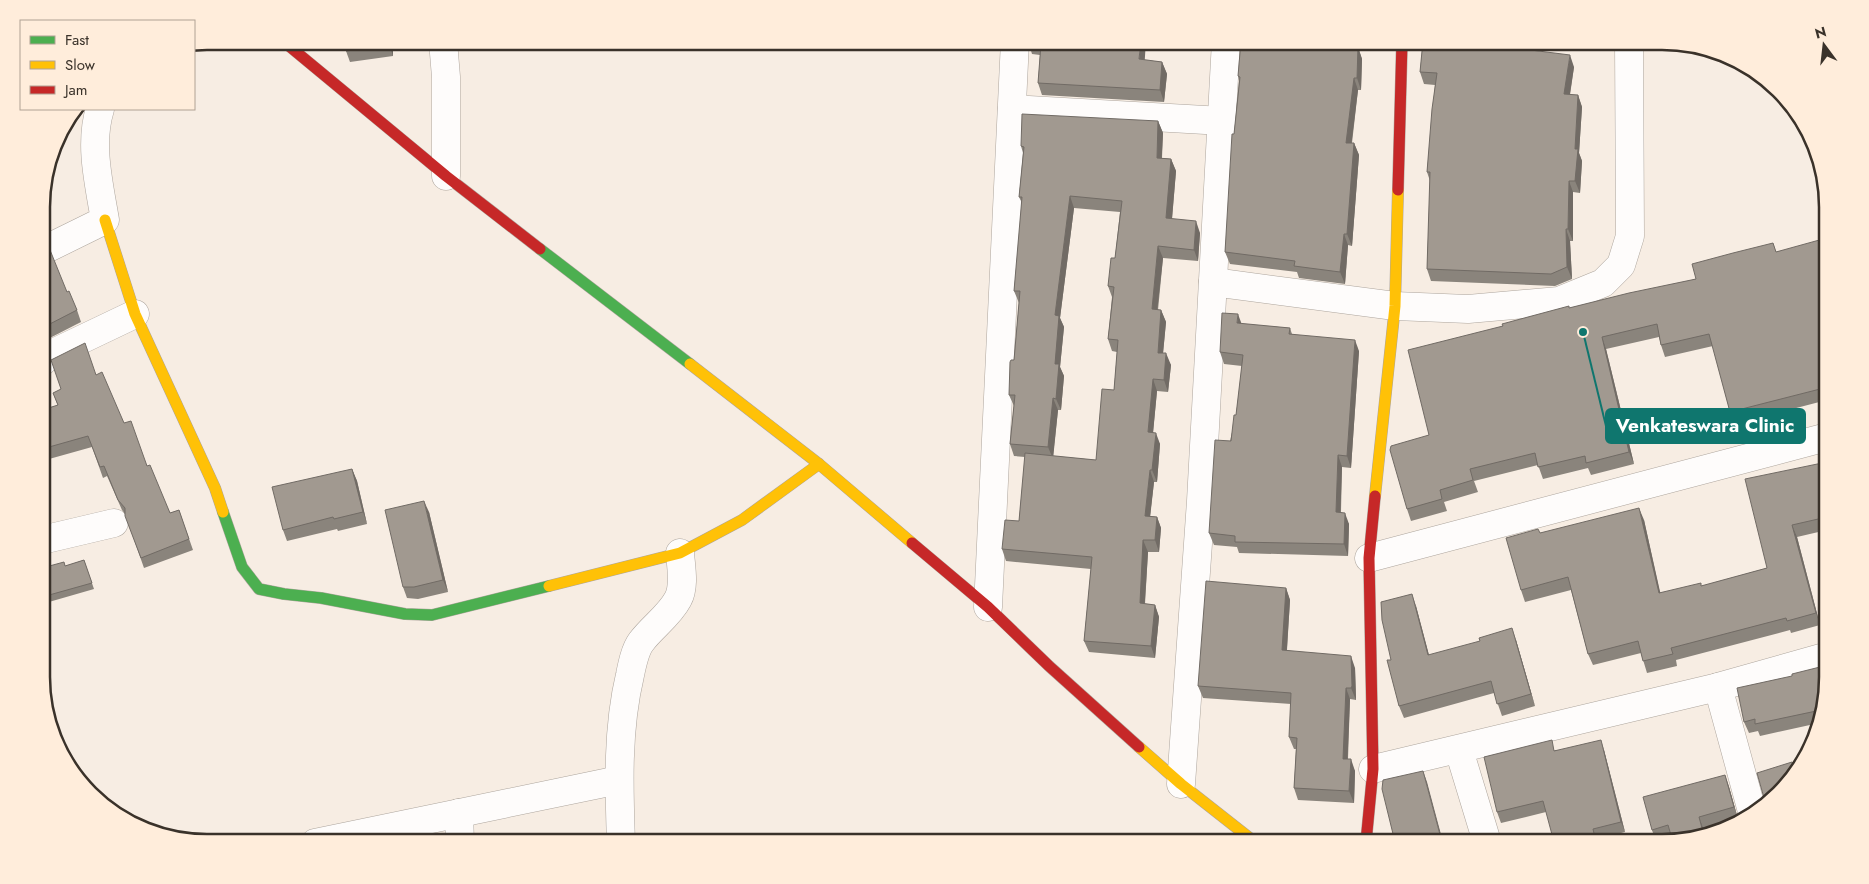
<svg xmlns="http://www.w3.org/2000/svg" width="1869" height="884" font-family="Jost,sans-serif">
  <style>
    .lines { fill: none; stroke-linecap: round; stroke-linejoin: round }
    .street-casing { stroke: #ada59d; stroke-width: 29 }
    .fast-casing { stroke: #ada59d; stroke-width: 12 }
    .slow-casing { stroke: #ada59d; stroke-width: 12 }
    .jam-casing { stroke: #ada59d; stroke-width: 12 }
    .street { stroke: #fefcfb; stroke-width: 28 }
    .fast { stroke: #4caf50; stroke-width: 11 }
    .slow { stroke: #ffc107; stroke-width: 11 }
    .jam { stroke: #c62828; stroke-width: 11 }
    .wall { fill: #8a847c; fill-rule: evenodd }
    .shaded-wall { fill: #716b65 }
    .building { fill: #a19990; stroke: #716b65 }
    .rim { fill: none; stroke: #3a322a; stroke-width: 2.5 }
    .leader { fill: none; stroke: #0f766e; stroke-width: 2 }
    .callout-dot { fill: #0f766e; stroke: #ffeddb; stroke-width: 2 }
    .callout { fill: #0f766e; stroke: #0f766e; stroke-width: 2 }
    .callout-label { font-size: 19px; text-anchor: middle; font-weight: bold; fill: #fff }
  </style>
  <rect width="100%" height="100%" fill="#f7ede3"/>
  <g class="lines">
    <!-- street casing -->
    <g class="street-casing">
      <g id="street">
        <polyline points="443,41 446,77 446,176"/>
        <polyline points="1012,109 1223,121"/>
        <path d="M42 251 105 220C99 184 89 144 100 109"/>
        <polyline points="1213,282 1395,306 1468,309 1559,301 1603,283 1621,265 1630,236 1629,41"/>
        <polyline points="42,362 47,356 135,314"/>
        <polyline points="42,540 114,523"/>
        <polyline points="1369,558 1827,437"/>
        <polyline points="988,607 1015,41"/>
        <polyline points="1718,687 1753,815"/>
        <polyline points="1459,750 1487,842"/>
        <polyline points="1373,769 1718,687 1828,656"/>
        <polyline points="1181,784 1201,501 1226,41"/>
        <polyline points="459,813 460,843"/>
        <polyline points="315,843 619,780"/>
        <path d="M621 843C619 787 617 729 630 675 632 665 635 650 641 642 652 627 669 616 678 599 685 586 681 567 680 553"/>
      </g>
    </g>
    <!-- fast casing -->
    <g class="fast-casing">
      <g id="fast">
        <polyline points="540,249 690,364"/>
        <polyline points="223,512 242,567 259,589 284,594 321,598 405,614 432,615 549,586"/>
      </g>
    </g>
    <!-- slow casing -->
    <g class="slow-casing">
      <g id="slow">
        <polyline points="105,220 135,314 215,488 223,512"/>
        <polyline points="690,364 819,464 912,543"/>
        <polyline points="1375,496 1395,306 1398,190"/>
        <polyline points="549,586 680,553 742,520 819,464"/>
        <polyline points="1139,747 1181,784 1256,843"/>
      </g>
    </g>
    <!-- jam casing -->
    <g class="jam-casing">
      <g id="jam">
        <polyline points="283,41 446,176 540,249"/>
        <polyline points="1398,190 1402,41"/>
        <polyline points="912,543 988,607 1049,666 1139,747"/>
        <polyline points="1366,842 1373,769 1369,558 1375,496"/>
      </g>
    </g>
    <!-- street -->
    <use href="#street" class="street"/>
    <!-- fast -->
    <use href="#fast" class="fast"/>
    <!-- slow -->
    <use href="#slow" class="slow"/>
    <!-- jam -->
    <use href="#jam" class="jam"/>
  </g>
  <!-- wall -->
  <g class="wall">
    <polygon points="393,41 393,56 350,62 346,51"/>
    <polygon points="1028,41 1145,60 1162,62 1167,74 1164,102 1042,95 1038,83 1040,55 1032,54"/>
    <polygon points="1423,41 1496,41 1496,46 1574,67 1570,95 1578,95 1582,107 1579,153 1582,161 1580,193 1573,192 1573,241 1570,241 1572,279 1555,286 1431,281 1427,269 1430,181 1427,172 1435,85 1424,84 1420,72"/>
    <polygon points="1359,50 1362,59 1361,90 1358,90 1352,143 1354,143 1359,155 1352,246 1348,245 1345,284 1299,278 1297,272 1230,264 1225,252 1234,134 1239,81 1238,76"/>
    <path d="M1158 121 1163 133 1162 158 1171 159 1176 171 1172 219 1200 233 1198 261 1163 258 1158 310H1161L1166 322 1163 353 1171 365 1168 392 1157 391 1153 432 1160 444 1157 482H1154L1150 516 1157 517 1161 528 1159 552H1148L1145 604 1155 605 1159 617 1155 658 1089 652 1084 641 1091 569 1006 561 1002 549 1019 521 1025 457 1014 456 1010 444 1014 406 1009 395 1014 360 1019 303 1014 291 1022 203 1019 197 1023 153 1021 146ZM1074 208 1120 212 1115 258 1108 286 1112 297 1108 339 1112 351 1117 352 1114 390 1096 460 1053 456 1058 410H1061L1064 376 1060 367 1064 327 1060 318Z"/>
    <polygon points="1827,240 1827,400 1734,424 1730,412 1713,346 1665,357 1661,345 1659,337 1606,349 1634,464 1591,475 1588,468 1543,479 1538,465 1474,481 1478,492 1444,502 1447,511 1411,521 1407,509 1429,435 1503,326 1569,308 1696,279 1773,243 1776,252"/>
    <polygon points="42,253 67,292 77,310 81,322 42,342"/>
    <polygon points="1242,324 1290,328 1292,334 1359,351 1351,468 1342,467 1341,512 1349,524 1348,556 1239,553 1237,547 1214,545 1209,533 1236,415 1242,366 1224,364 1220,352"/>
    <polygon points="96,375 147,466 170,513 179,510 193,550 144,568 125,514 122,510 107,476 103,478 92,447 42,461 42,410 58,406 53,393"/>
    <polygon points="1827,462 1827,530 1797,537 1820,625 1791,633 1790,630 1676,660 1677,666 1647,673 1641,653 1593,665 1588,654 1571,590 1525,602 1521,590 1540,533 1644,520 1660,593 1702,586 1767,568"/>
    <polygon points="352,469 357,481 367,524 338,531 337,529 287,541 283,530"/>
    <polygon points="429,512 448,592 418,599 407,598 403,587"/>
    <polygon points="84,560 94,589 42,604 42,568 65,566"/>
    <polygon points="1286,588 1290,600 1287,650 1355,668 1356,698 1356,700 1350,699 1348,759 1355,771 1354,803 1298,800 1294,788 1296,749 1294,749 1289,737 1291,704 1203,698 1198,686"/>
    <polygon points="1416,606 1429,655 1516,640 1535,706 1502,716 1494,693 1404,718 1399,706 1391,660"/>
    <polygon points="1828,677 1819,723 1760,736 1758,731 1749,733 1744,722"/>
    <polygon points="1555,750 1604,750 1625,832 1597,839 1546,812 1501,823 1497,812"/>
    <polygon points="1725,775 1729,787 1738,819 1656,842 1652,830"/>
  </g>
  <!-- shaded-wall -->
  <g class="shaded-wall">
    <polygon points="389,41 393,41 393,56 389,44"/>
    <polygon points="1141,41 1146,41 1144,71 1139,59"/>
    <polygon points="1354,41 1359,41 1359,50 1362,59 1361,90 1357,78"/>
    <polygon points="1491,41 1496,41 1495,57 1491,45"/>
    <polygon points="1570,55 1574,67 1568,106 1564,94"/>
    <polygon points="1162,62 1167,74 1164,102 1160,90"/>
    <polygon points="1354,78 1358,90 1350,155 1346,143"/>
    <polygon points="1578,95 1582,107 1579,153 1582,161 1580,193 1575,181 1575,149"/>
    <polygon points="1158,121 1163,133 1161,170 1157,158"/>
    <polygon points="1354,143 1359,155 1352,246 1347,234"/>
    <polygon points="1171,159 1176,171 1171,230 1166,218"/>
    <polygon points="1569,181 1573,192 1573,241 1568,229"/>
    <polygon points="1070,196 1074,208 1060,318 1064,327 1060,367 1064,376 1061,410 1056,399 1055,364 1055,315"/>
    <polygon points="1196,221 1200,233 1198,261 1194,250"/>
    <polygon points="1566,229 1570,241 1572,279 1567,267"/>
    <polygon points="1344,234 1348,245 1345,284 1340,272"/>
    <polygon points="1158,246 1163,258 1156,321 1152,309"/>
    <polygon points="1161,310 1166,322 1162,364 1158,353"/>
    <polygon points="1238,314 1242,325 1237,323"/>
    <polygon points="1602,337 1606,349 1634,464 1629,452"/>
    <polygon points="1355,340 1359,351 1351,468 1347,456"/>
    <polygon points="1166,353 1171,365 1168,392 1164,380"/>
    <polygon points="1153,379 1157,391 1152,444 1148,432"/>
    <polygon points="1053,398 1058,410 1053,459 1048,447"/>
    <polygon points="1156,433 1160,444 1157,482 1152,470"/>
    <polygon points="1338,455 1342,467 1340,524 1336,512"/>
    <polygon points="352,469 357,481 367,524 363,512"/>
    <polygon points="1150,470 1154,482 1149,527 1145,516"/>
    <polygon points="424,501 429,512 448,592 443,580"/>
    <polygon points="1639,508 1644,520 1663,605 1659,593"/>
    <polygon points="1345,513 1349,524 1348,556 1344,544"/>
    <polygon points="1157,517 1161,528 1159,552 1155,540"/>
    <polygon points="1792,525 1797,537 1820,625 1816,613"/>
    <polygon points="1143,540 1148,552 1144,615 1140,603"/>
    <polygon points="1286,588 1290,600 1286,662 1282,650"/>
    <polygon points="1412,594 1416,606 1432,667 1428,655"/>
    <polygon points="1155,605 1159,617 1155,658 1151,646"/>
    <polygon points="1512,628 1516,640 1535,706 1531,694"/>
    <polygon points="1351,656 1355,668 1356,700 1351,688"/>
    <polygon points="1346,688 1350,699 1347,771 1343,759"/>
    <polygon points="1601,740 1604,750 1625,832 1621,822"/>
    <polygon points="1351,759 1355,771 1354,803 1349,791"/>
    <polygon points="1423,771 1427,782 1443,842 1442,842"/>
    <polygon points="1725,775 1729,787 1738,819 1734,807"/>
    <polygon points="1699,817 1703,828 1704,832 1703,832"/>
  </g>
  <!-- building -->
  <g class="building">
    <polygon points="345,41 389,41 389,44 346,51"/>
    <polygon points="1028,41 1141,41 1139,59 1162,62 1160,90 1038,83 1041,44 1028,42"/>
    <polygon points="1241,41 1354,41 1354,47 1358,47 1357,78 1354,78 1346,143 1354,143 1347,234 1344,234 1340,272 1294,266 1295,261 1225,252 1232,134 1234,134 1240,77 1238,76"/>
    <polygon points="1423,41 1491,41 1491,45 1570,55 1564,94 1578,95 1575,149 1578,149 1575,181 1569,181 1568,229 1566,229 1567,267 1551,274 1427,269 1430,172 1427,172 1432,109 1437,73 1420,72"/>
    <polygon points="1022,114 1158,121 1157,158 1171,159 1166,218 1196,221 1194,250 1158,246 1152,309 1161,310 1158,353 1166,353 1164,380 1153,379 1148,432 1156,433 1152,470 1150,470 1145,516 1157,517 1155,540 1143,540 1140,603 1155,605 1151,646 1084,641 1092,557 1002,549 1005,520 1019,521 1025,453 1096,460 1102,389 1114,390 1118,340 1108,339 1114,287 1108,286 1111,258 1115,258 1122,201 1070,196 1055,315 1059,316 1055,364 1059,364 1056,399 1053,398 1048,447 1010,444 1015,395 1009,395 1010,362 1011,360 1014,360 1020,291 1014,291 1022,197 1019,197 1024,147 1021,146"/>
    <polygon points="1823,239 1824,241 1827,240 1827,397 1824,388 1730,412 1709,334 1661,345 1657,324 1602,337 1629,452 1586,463 1585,456 1538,467 1535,453 1470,469 1473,480 1440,490 1442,499 1407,509 1390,450 1391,446 1429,435 1408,350 1503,326 1502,324 1569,306 1569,308 1629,293 1696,279 1692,264 1733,253 1773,243 1776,252"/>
    <polygon points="50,250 67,292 69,291 77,310 42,328 42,253"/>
    <polygon points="1222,313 1238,314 1237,323 1290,328 1289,334 1355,340 1347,456 1338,455 1336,512 1345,513 1344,544 1235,542 1235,536 1209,533 1215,440 1231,441 1234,415 1236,415 1243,355 1220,352"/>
    <polygon points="85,343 96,375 102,372 124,423 131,421 147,466 150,465 170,513 179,510 189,539 141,558 125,516 125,508 118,500 104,466 100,467 88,436 42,449 42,410 58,405 53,393 61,389 51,360"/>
    <polygon points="1827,462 1827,517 1792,525 1816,613 1787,621 1786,618 1671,648 1673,654 1643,661 1638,641 1588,654 1568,577 1521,590 1506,538 1538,529 1540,533 1639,508 1659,593 1701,583 1701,586 1767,568 1745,479"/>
    <polygon points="352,469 363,512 334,519 333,517 283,530 272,487"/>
    <polygon points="424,501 443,580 414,587 403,587 385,510"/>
    <polygon points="84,560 92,583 42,597 42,568 64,562 65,566"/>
    <polygon points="1206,581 1286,588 1282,650 1351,656 1352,686 1351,688 1346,688 1343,759 1351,759 1349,791 1294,788 1297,738 1289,737 1291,693 1198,686"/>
    <polygon points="1412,594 1428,655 1480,641 1479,638 1512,628 1531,694 1497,704 1491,681 1399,706 1387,660 1391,660 1382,620 1381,602"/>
    <polygon points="1828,665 1828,677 1821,710 1755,724 1755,719 1744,722 1737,688 1792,676 1792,674"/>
    <polygon points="1552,740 1554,751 1601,740 1621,822 1593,829 1596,842 1554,842 1543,801 1497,812 1484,757"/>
    <polygon points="1792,762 1795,774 1787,786 1766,805 1757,773"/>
    <polygon points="1423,771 1442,842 1395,842 1382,789 1383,780"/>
    <polygon points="1725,775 1734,807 1699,817 1703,832 1673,842 1668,825 1652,830 1643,797"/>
  </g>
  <!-- crop -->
  <path d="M0 0H1869V884H0ZM207 50H1662A157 157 0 0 1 1819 207V677A157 157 0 0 1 1662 834H207A157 157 0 0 1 50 677V207A157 157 0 0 1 207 50Z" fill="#ffeddb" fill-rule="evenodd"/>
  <path class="rim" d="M207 50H1662A157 157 0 0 1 1819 207V677A157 157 0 0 1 1662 834H207A157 157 0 0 1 50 677V207A157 157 0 0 1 207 50Z"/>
  <!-- callouts -->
  <path class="leader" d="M1583 332L1606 426"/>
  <circle class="callout-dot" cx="1583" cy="332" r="5"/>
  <rect class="callout" x="1606" y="409" width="199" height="34" rx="5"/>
  <g class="callout-label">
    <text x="1705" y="432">Venkateswara Clinic</text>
  </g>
  <!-- legend -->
  <rect x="20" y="20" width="175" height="90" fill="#ffeddb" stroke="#b0a294"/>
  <rect x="30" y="36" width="25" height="8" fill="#4caf50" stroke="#b0a294"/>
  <text x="65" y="45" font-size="15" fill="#3a322a">Fast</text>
  <rect x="30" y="61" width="25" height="8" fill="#ffc107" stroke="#b0a294"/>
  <text x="65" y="70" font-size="15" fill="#3a322a">Slow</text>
  <rect x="30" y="86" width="25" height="8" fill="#c62828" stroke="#b0a294"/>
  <text x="65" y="95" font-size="15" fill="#3a322a">Jam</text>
  <!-- north arrow -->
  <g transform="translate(1824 45) rotate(345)" stroke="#ffeddb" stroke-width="4" paint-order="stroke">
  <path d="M0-4L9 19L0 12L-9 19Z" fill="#3a322a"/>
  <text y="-8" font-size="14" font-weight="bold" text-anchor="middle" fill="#3a322a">N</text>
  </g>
</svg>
